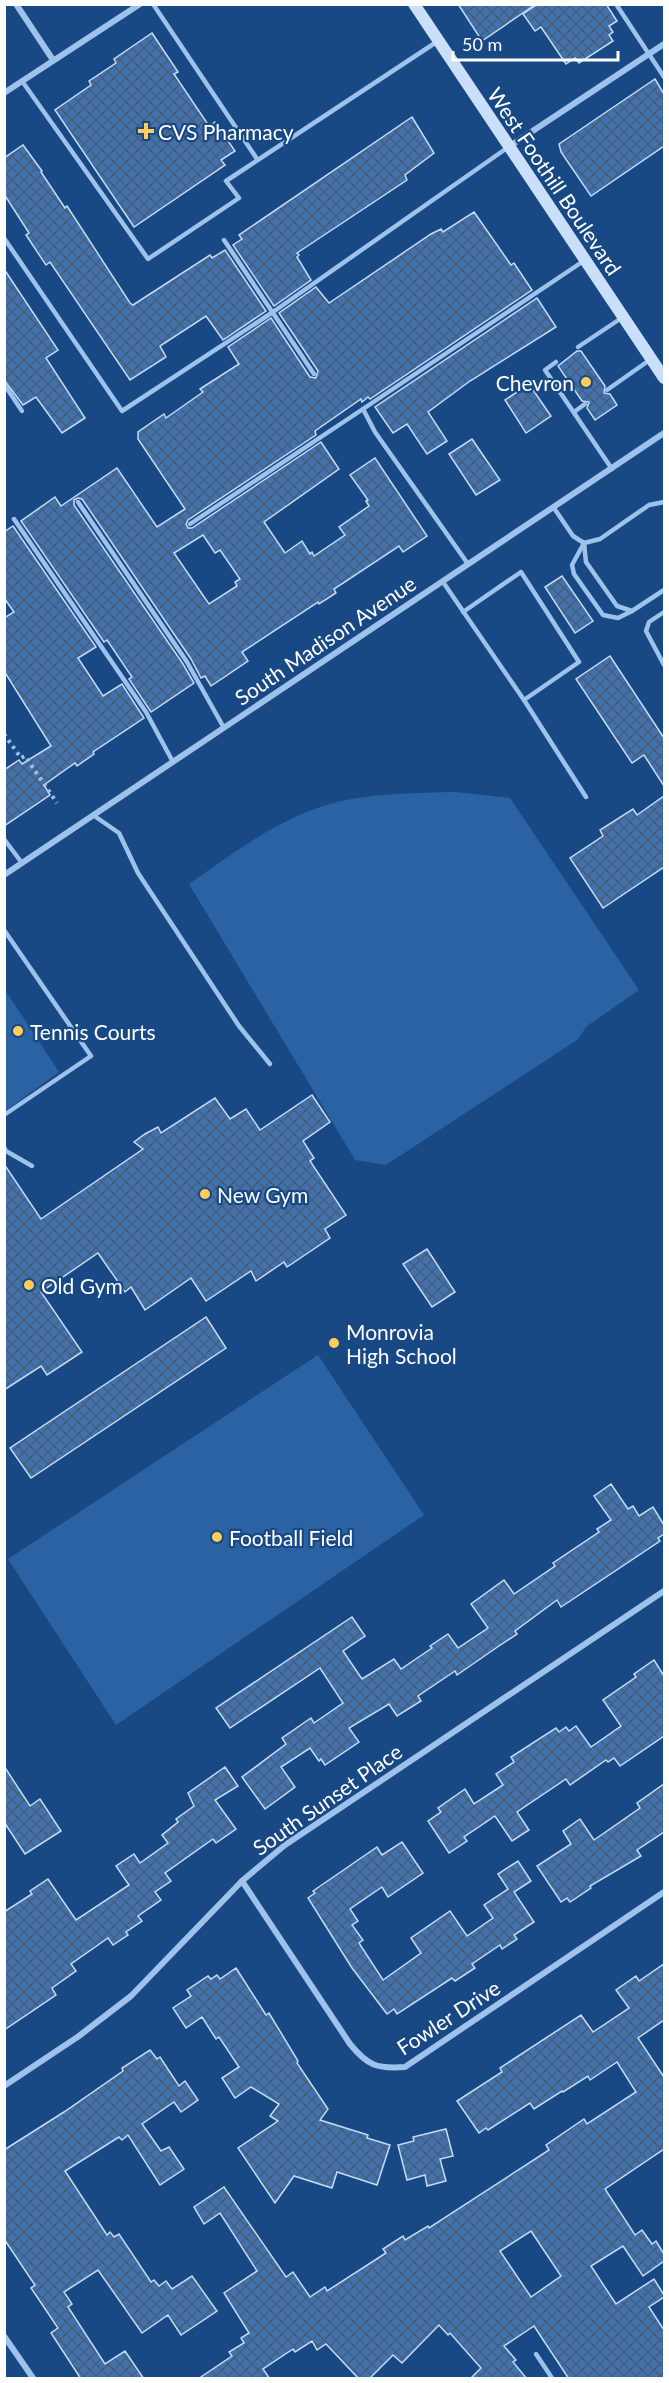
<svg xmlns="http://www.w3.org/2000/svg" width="669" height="2383" font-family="Lato,sans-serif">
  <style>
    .pitch { fill: #2b62a3 }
    .building { fill: url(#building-cross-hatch); stroke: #c3dcf9; stroke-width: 1.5; fill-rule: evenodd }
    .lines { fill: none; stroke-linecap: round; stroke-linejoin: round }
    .path { stroke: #9ec2ec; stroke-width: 4; stroke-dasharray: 3 4.5; stroke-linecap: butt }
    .service { stroke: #9ec2ec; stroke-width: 4.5 }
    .minor { stroke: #9ec2ec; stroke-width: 6 }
    .secondary { stroke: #cadff9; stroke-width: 12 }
    .poi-dot { fill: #ffce59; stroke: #184985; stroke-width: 2 }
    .labels { text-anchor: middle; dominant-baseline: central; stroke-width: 4.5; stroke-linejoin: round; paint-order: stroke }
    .poi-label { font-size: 21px; fill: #fff; stroke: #184985; text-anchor: start }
    .street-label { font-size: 21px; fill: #fff; stroke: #184985 }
  </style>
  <defs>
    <pattern id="building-cross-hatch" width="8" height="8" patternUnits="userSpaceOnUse" patternTransform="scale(1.5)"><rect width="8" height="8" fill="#4172ae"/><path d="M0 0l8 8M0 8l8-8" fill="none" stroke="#475d78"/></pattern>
  </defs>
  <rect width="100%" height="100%" fill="#184985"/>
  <!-- pitch -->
  <g class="pitch">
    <path d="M455 792 510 798 639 990 587 1026 577 1040 386 1165 355 1160 189 884C237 850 287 812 346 800 382 793 419 793 455 792Z"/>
    <polygon points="5,990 59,1072 5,1111 4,1111"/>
    <polygon points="318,1355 424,1515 116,1725 8,1559"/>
  </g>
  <!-- building -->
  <g class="building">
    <polygon points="458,4 536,4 482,41"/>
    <polygon points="538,4 606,4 617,21 609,26 613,32 609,35 613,41 579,63 575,58 566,64 541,27 535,31 523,14"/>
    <polygon points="152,33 178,72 174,74 209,126 215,122 235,151 221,160 225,165 134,227 55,110 91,85 89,81 116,63 114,59"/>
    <polygon points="655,79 664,94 664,146 591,196 561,152 559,144"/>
    <polygon points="412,117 434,153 405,175 407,180 297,253 299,255 297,257 311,280 274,306 233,245 242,239 239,235"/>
    <polygon points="23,145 42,171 41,172 65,208 67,206 130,303 133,305 210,255 212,258 225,250 266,311 223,340 206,316 160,346 166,357 130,380 50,262 46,265 26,235 29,233 4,194 4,158"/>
    <path d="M474 212 511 265 514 263 532 290 370 399 368 397 362 402 361 399 315 431 316 435 188 520 186 524 188 528H192L321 442 339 469 264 522 285 553 302 541 310 554 312 552 314 556 345 535 339 527 369 506 366 501 368 500 350 475 375 458 427 536 403 552 399 546 334 589 336 593 319 604 318 602 242 652 248 661 211 686 205 676 201 678 191 659 82 499 78 498 74 500V505L183 664 194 683 151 712 129 679 132 677 107 640 104 642 21 521 55 497 61 506 117 468 157 527 185 509 138 439V432L164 414 166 418 203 392 200 389 239 364 228 347 271 318 310 377 316 378 318 371 279 313 316 287 329 303 431 234 441 229 443 232ZM203 535 215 553 220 550 240 579 235 582 237 586 209 604 174 553Z"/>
    <polygon points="4,269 58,350 46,358 85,418 62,433 36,397 23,405 4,380"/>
    <polygon points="537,298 556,327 470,381 428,412 447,441 427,454 407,424 393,433 375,407"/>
    <polygon points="577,351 581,351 605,386 604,393 610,394 617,405 595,420 587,408 589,402 582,401 558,366"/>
    <polygon points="529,384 551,416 526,433 505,400"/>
    <polygon points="472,439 500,480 476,495 449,454"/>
    <polygon points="13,526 96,647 78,658 103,696 122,684 144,718 93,752 94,754 77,766 75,763 44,785 50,795 4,826 4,770 19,760 22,764 51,746 4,671 4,618 14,612 4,598 4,532"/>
    <polygon points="562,576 593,621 575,633 545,587"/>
    <polygon points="610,656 664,738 664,786 644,755 632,763 576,679"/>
    <polygon points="664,796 664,867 603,908 570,858 603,836 600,830 633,809 637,815"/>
    <polygon points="312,1095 330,1122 303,1141 314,1158 310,1161 346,1215 325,1229 330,1238 287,1267 284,1262 256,1281 251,1271 206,1301 191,1278 145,1310 131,1287 125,1292 98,1253 41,1292 82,1352 47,1375 41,1366 4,1390 4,1164 41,1219 143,1149 134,1142 145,1134 158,1127 161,1133 215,1098 230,1119 246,1109 260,1130"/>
    <polygon points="427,1249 455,1292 432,1307 403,1264"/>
    <polygon points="206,1317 226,1348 31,1478 10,1448"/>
    <polygon points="611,1484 628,1509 633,1506 639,1516 653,1507 664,1525 664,1534 658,1538 660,1541 561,1607 557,1600 515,1631 517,1634 496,1648 457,1675 455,1671 418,1696 421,1701 397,1716 389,1704 349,1728 359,1742 325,1765 321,1759 319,1761 310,1748 281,1767 295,1787 265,1809 242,1777 286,1744 282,1738 311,1718 314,1723 343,1703 320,1668 230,1728 216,1708 352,1617 365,1636 343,1651 362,1679 394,1659 401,1669 432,1648 430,1646 448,1634 458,1648 488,1628 471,1604 504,1580 514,1594 555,1566 553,1563 599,1532 597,1529 611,1520 594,1496"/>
    <polygon points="654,1660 664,1676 664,1736 620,1766 614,1758 608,1762 606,1760 570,1785 566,1779 517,1812 529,1830 512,1841 495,1816 464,1837 467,1841 449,1853 428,1821 441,1812 438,1808 465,1789 474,1804 503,1785 496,1774 514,1762 511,1757 556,1728 559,1732 566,1727 569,1731 576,1726 591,1747 621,1726 603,1700 636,1677 634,1674"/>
    <polygon points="4,1766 30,1806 40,1799 61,1831 25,1854 4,1822"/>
    <polygon points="225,1767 238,1786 215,1800 236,1829 216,1843 213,1839 165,1873 171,1881 155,1892 161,1900 138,1916 142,1921 126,1932 128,1935 113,1945 108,1938 71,1964 76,1971 52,1988 56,1995 4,2030 4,1912 32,1894 30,1891 48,1879 76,1920 129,1885 116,1866 134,1854 140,1863 168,1843 162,1835 178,1822 176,1819 194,1806 188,1793"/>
    <polygon points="664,1784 664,1832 637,1850 641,1856 590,1886 591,1888 570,1902 567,1898 561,1902 537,1866 571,1844 563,1831 580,1819 594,1840 640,1808 637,1803"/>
    <polygon points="402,1842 423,1873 388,1897 382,1887 350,1909 358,1921 352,1925 363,1940 359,1943 383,1980 421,1953 411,1938 450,1911 467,1936 493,1918 484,1905 508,1889 498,1874 518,1861 531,1881 514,1892 534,1922 514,1935 517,1939 502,1949 500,1945 472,1964 475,1968 455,1981 452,1978 397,2014 394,2009 387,2014 352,1968 308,1898 315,1893 313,1891 377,1847 382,1855"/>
    <path d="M664 1964V2020L638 2038 664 2077V2149L605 2189 635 2235 642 2230 652 2244 656 2241 664 2254V2261L643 2276 623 2246 591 2266 616 2304 654 2279 664 2295V2297L649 2307 664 2330V2379H569L534 2326 504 2346 516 2360 513 2362 527 2379H470L481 2368 450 2333 448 2335 439 2325 402 2363 393 2355 369 2379H359L326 2344 317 2350 312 2341 295 2352 293 2349 263 2369 270 2379H198L232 2356 229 2352 244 2343 241 2338 249 2333 224 2293 257 2271 220 2213 204 2224 194 2207 224 2187 286 2277 293 2272 310 2297 325 2287 327 2291 386 2253 383 2249 403 2236 405 2240 428 2226 429 2228 549 2150 546 2145 584 2119 587 2124 636 2092 617 2062 590 2080 588 2076 563 2092 562 2091 534 2109 530 2103 488 2130 486 2128 479 2133 457 2101 502 2072 500 2068 581 2015 593 2032 629 2008 616 1990 636 1976 639 1981ZM531 2231 561 2276 531 2297 500 2251Z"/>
    <polygon points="236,1968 266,2015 269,2013 298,2061 297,2063 328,2109 320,2120 368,2135 367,2138 390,2145 377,2185 337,2172 332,2188 294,2176 275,2203 238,2148 278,2121 270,2116 279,2104 251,2087 235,2098 222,2078 239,2067 219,2037 216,2039 202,2017 186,2028 173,2008 191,1996 187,1990 208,1976 211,1979 217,1975 220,1979"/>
    <polygon points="150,2050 157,2059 160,2057 179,2086 185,2081 198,2100 181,2112 174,2102 142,2124 161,2151 169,2147 184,2169 160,2185 128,2135 122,2140 119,2137 65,2171 107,2235 110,2232 114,2237 119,2234 151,2282 154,2280 159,2286 166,2281 172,2289 192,2276 217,2311 181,2335 168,2315 142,2333 98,2270 64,2292 72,2304 68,2307 105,2364 125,2351 144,2379 81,2379 51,2333 58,2328 31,2288 35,2285 4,2239 4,2150 64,2112 123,2071 122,2068"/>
    <polygon points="446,2129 453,2156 440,2159 446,2181 427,2186 425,2175 407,2180 398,2145 414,2141 413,2137"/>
  </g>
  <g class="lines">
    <!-- path -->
    <polyline class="path" points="4,734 21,758 25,756 57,803"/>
    <!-- service -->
    <g class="service">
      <polyline points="153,4 257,159"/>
      <polyline points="616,4 664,77"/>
      <polyline points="22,81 148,259 239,198 226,181 438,41"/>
      <polyline points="4,238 122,411 273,312 507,148"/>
      <polyline points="224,240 314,374"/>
      <polyline points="578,347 623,317"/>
      <polyline points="556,362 545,370 612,469"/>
      <polyline points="4,384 22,411"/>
      <polyline points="607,390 651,359"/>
      <polyline points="574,412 585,404"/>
      <polyline points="78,502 187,662 224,728"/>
      <polyline points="554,508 573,536 584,543 600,539 649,505 664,502"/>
      <polyline points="14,519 146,712 173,762"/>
      <polyline points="190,524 363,409"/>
      <polyline points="584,543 586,562 617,606 632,611 664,590"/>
      <polyline points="584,543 572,565 574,574 603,615 618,618 632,611"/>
      <polyline points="468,564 375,432 363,409 585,260"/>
      <polyline points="443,582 524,700 579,662 521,572 463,612"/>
      <polyline points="664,612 649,622 646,631 664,665"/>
      <polyline points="524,700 586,797"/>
      <polyline points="93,815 119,833 138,873 239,1026 270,1064"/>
      <polyline points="4,839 22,863"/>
      <polyline points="4,930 91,1056 4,1115"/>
      <polyline points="4,1147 6,1151 32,1166"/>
      <polyline points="536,2354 552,2378"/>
    </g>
    <!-- minor -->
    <g class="minor">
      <polyline points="16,4 53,60"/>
      <polyline points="4,93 140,4"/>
      <polyline points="510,146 664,44"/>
      <polyline points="4,875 664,433"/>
      <path d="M242 1881 350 2044C368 2066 377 2069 405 2067L664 1892"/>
      <polyline points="4,2086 79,2036 131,1996 242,1881 285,1845 664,1591"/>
      <polyline points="4,2336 33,2378"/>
    </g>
    <!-- secondary -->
    <polyline class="secondary" points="414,4 664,378"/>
  </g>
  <!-- markers -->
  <g class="poi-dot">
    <path d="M143 122h6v6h6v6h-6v6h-6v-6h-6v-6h6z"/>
    <circle cx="586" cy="382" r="6"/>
    <circle cx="18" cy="1031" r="6"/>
    <circle cx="205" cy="1194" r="6"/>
    <circle cx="29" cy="1285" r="6"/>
    <circle cx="334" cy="1343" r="6"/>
    <circle cx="217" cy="1537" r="6"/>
  </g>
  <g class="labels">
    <!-- poi labels -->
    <g class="poi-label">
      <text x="158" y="131">CVS Pharmacy</text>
      <text x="574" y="382" text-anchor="end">Chevron</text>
      <text x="30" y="1031">Tennis Courts</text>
      <text x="217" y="1194">New Gym</text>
      <text x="41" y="1285">Old Gym</text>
      <text x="346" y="1331">Monrovia<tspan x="346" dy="24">High School</tspan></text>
      <text x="229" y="1537">Football Field</text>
    </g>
    <!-- street labels -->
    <g class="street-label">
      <text transform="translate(555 181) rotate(56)">West Foothill Boulevard</text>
      <text transform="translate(325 640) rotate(-34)">South Madison Avenue</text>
      <text transform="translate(327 1799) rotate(-35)">South Sunset Place</text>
      <text transform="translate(448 2017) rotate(-33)">Fowler Drive</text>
    </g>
  </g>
  <!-- border -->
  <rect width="669" height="2383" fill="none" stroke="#ffffff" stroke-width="12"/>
  <!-- scale -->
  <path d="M453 51v9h165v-9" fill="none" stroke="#ffffff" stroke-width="3"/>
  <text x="462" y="51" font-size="18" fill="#ffffff" stroke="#184985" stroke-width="4.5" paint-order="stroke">50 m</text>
</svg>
